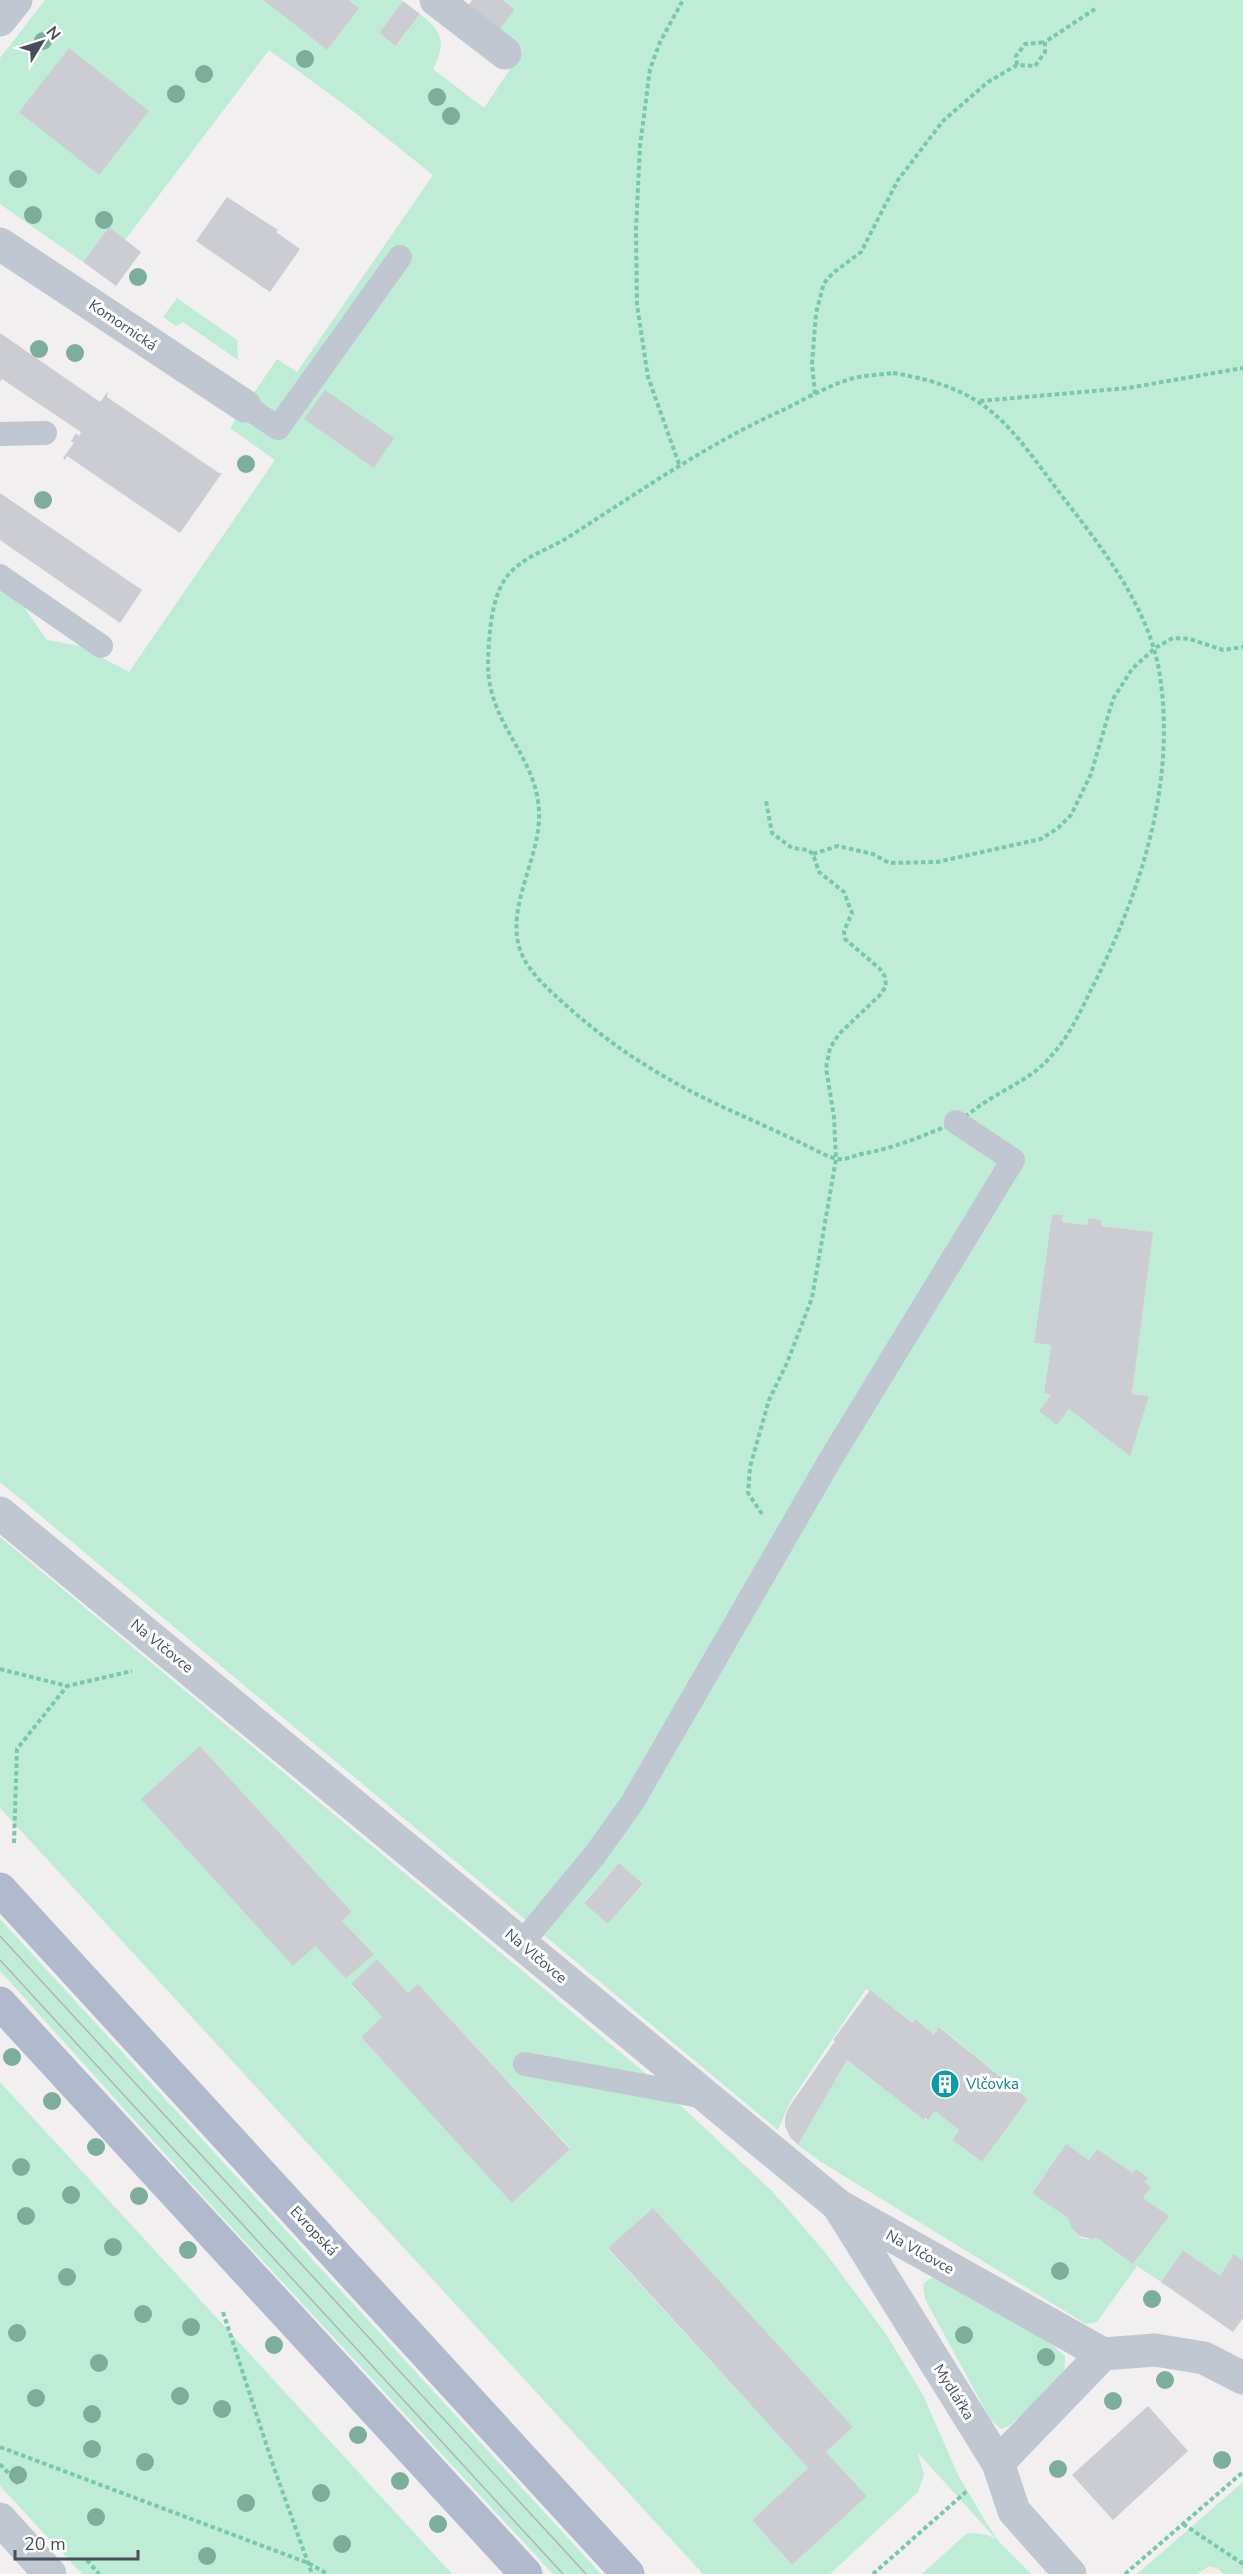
<svg xmlns="http://www.w3.org/2000/svg" width="1243" height="2574" font-family="'Nunito Sans',sans-serif">
  <style>
    .green { fill: #bfecd7; fill-rule: evenodd }
    .sand { fill: #f2eee0 }
    .building { fill: #cccdd3 }
    .lines { fill: none; stroke-linecap: round; stroke-linejoin: round }
    .path { stroke: #79c8ac; stroke-width: 4; stroke-dasharray: 4.5 3; stroke-linecap: butt }
    .service { stroke: #c0c7d0; stroke-width: 24 }
    .minor { stroke: #c0c7d0; stroke-width: 33 }
    .primary { stroke: #b0bacc; stroke-width: 33 }
    .tram { stroke: #b1b3b9; stroke-width: 1.5 }
    .tree { fill: #7cae9b }
    .labels { text-anchor: middle; dominant-baseline: central; stroke-width: 6; stroke-linejoin: round; paint-order: stroke }
    .street-label { font-size: 15px; fill: #484f5b; stroke: #fff }
    .culture-label { font-size: 15px; fill: #0d838f; stroke: #fff; text-anchor: start }
  </style>
  <rect width="100%" height="100%" fill="#f1efef"/>
  <!-- green -->
  <g class="green">
    <path d="M45 0H263L327 50 358 8 348 0H401L403 1 379 33 397 46 420 14C444 32 446 43 433 69L484 108 523 50 499 30 515 10 503 0H1243V2260L1234 2255 1220 2276 1183 2250 1161 2282 1137 2266 1097 2322 1086 2324 821 2162 798 2145 847 2060 924 2120H929L935 2111 959 2130 952 2140 982 2162 1028 2099 940 2027 934 2035 916 2019 912 2023 866 1989 790 2102 778 2130 0 1482V590L23 606 47 640 80 646 129 672 275 460 230 428 277 359 297 372 433 175 349 108 269 50 125 240 109 227 83 262 0 204V58ZM1052 1214 1063 1215 1062 1222 1087 1225 1088 1218 1102 1220 1101 1226 1152 1232 1132 1394 1148 1396 1130 1455 1069 1409 1057 1424 1039 1411 1051 1395 1044 1393 1051 1345 1034 1343ZM619 1863 643 1885 608 1924 584 1902ZM1066 2144 1089 2160 1097 2149 1133 2173 1136 2169 1147 2178 1145 2182 1151 2187 1143 2198 1168 2216 1133 2264 1097 2238C1076 2243 1076 2232 1068 2218 1062 2208 1042 2200 1032 2193Z"/>
    <polygon points="177,298 237,340 238,360 183,322 176,326 163,317"/>
    <path d="M0 1537 650 2077 772 2191 824 2251 886 2334 923 2395 958 2475 981 2514 999 2542 1031 2574H922L966 2534C978 2532 986 2534 996 2539L918 2453 924 2475 918 2492 830 2574H703L0 1808ZM200 1746 352 1912 342 1921 374 1954 346 1979 315 1946 142 1799ZM377 1960 408 1993 418 1984 570 2148 513 2202 361 2037 382 2017 351 1985ZM653 2208 853 2427 826 2452 867 2496 792 2565 752 2520 808 2468 608 2249Z"/>
    <polygon points="0,1919 601,2574 553,2574 209,2203 0,1971"/>
    <polygon points="0,2082 452,2574 82,2574 0,2486"/>
    <polygon points="931,2278 939,2278 1049,2342 1065,2356 1064,2376 1009,2426 1001,2429 990,2419 925,2299 923,2284"/>
    <polygon points="1243,2482 1243,2574 1137,2574"/>
  </g>
  <!-- sand -->
  <polygon class="sand" points="1209,2566 1219,2569 1223,2574 1197,2574"/>
  <!-- building -->
  <g class="building">
    <polygon points="263,0 348,0 359,8 327,50"/>
    <polygon points="472,0 503,0 515,10 499,30 468,6"/>
    <polygon points="403,1 420,14 396,46 379,33"/>
    <polygon points="69,48 149,111 99,175 19,112"/>
    <polygon points="227,197 278,230 276,232 300,249 270,292 196,241"/>
    <polygon points="109,227 141,252 116,286 83,262"/>
    <polygon points="0,333 100,402 108,391 107,397 219,473 222,473 180,533 67,456 65,460 63,458 74,443 71,441 76,433 79,436 81,432 2,379 0,382"/>
    <polygon points="325,390 394,438 374,468 304,419"/>
    <polygon points="0,493 142,590 120,623 0,540"/>
    <polygon points="1052,1214 1063,1215 1062,1222 1087,1225 1088,1218 1102,1220 1101,1226 1153,1232 1132,1394 1149,1396 1130,1456 1069,1409 1057,1425 1039,1411 1051,1395 1044,1393 1051,1345 1034,1343"/>
    <polygon points="200,1746 352,1912 342,1921 374,1954 346,1979 315,1946 293,1966 141,1799"/>
    <polygon points="619,1863 643,1884 608,1924 584,1903"/>
    <polygon points="377,1959 408,1993 418,1984 570,2149 512,2203 361,2037 382,2017 351,1984"/>
    <polygon points="870,1990 912,2023 916,2019 934,2035 939,2027 1028,2099 982,2162 952,2140 959,2130 935,2111 928,2121 926,2118 924,2120 847,2060 798,2145 790,2137 785,2126 785,2117 789,2107 835,2041 833,2040"/>
    <polygon points="1066,2144 1089,2160 1097,2149 1133,2173 1136,2169 1148,2178 1145,2182 1151,2187 1143,2198 1169,2216 1133,2264 1097,2238 1091,2239 1079,2236 1071,2227 1068,2218 1032,2193"/>
    <polygon points="653,2208 853,2427 826,2452 867,2496 792,2565 752,2520 808,2468 608,2248"/>
    <polygon points="1183,2250 1220,2276 1234,2254 1243,2260 1243,2318 1233,2332 1161,2282"/>
    <polygon points="1148,2406 1188,2451 1113,2520 1072,2475"/>
  </g>
  <g class="lines">
    <!-- path -->
    <g class="path">
      <polyline points="1017,65 1016,56 1025,44 1045,42"/>
      <path d="M893 373C990 389 1007 423 1062 496 1103 549 1150 609 1160 676 1176 783 1141 892 1093 986 1081 1010 1070 1035 1052 1055 1034 1077 1010 1086 987 1101 977 1107 968 1115 958 1121 949 1126 937 1130 927 1134 905 1143 884 1150 861 1154 853 1156 846 1160 838 1159 829 1158 816 1150 807 1146 783 1134 758 1123 734 1112 673 1085 619 1052 569 1008 555 995 540 983 529 967 495 919 541 865 539 812 537 755 487 724 488 662 489 635 491 594 509 574 525 556 547 550 567 538 639 492 707 444 785 409 805 399 826 387 847 380 862 375 878 375 893 373Z"/>
      <polyline points="815,394 812,364 816,313 824,283 833,273 861,252 898,180 943,121 988,82 1017,65 1035,66 1045,52 1045,42 1095,9"/>
      <polyline points="980,401 1128,388 1243,368"/>
      <polyline points="679,464 648,377 637,305 636,230 640,146 650,69 660,42 683,0"/>
      <polyline points="813,854 838,846 873,854 889,863 937,862 1041,839 1058,828 1071,815 1091,774 1113,699 1132,669 1155,648 1173,638 1190,639 1223,650 1243,647"/>
      <polyline points="762,1514 748,1493 750,1467 769,1400 787,1363 812,1298 836,1159 834,1117 826,1068 830,1048 839,1034 880,995 886,986 885,977 880,969 845,939 844,931 852,913 844,892 819,872 813,854 808,850 792,848 772,833 766,801"/>
      <polyline points="0,1669 67,1686 132,1671"/>
      <polyline points="14,1843 17,1749 67,1686"/>
      <polyline points="223,2312 273,2465 312,2574"/>
      <polyline points="0,2447 308,2563 328,2574"/>
      <polyline points="0,2464 20,2486"/>
      <polyline points="1183,2524 1243,2564"/>
      <polyline points="87,2560 99,2574"/>
      <polyline points="873,2574 967,2491"/>
      <polyline points="1125,2574 1243,2472"/>
    </g>
    <!-- service -->
    <g class="service">
      <polyline points="245,406 278,428 400,257"/>
      <polyline points="0,434 45,433"/>
      <polyline points="0,576 101,646"/>
      <polyline points="521,1944 594,1856 632,1803 830,1460 1013,1160 956,1122"/>
      <polyline points="525,2064 705,2097"/>
    </g>
    <!-- minor -->
    <g class="minor">
      <polyline points="436,0 505,53"/>
      <polyline points="0,20 16,0"/>
      <polyline points="0,244 245,406"/>
      <polyline points="0,1513 839,2206 1103,2354"/>
      <polyline points="841,2210 998,2463 1014,2511 1070,2574"/>
      <polyline points="998,2463 1103,2354 1155,2350 1204,2358 1243,2378"/>
      <polyline points="0,2519 50,2574"/>
    </g>
    <!-- primary -->
    <g class="primary">
      <polyline points="0,1889 628,2574"/>
      <polyline points="0,2003 526,2574"/>
    </g>
    <!-- tram -->
    <g class="tram">
      <polyline points="0,1936 586,2574"/>
      <polyline points="0,1960 563,2574"/>
    </g>
  </g>
  <!-- trees -->
  <g class="tree">
    <circle cx="43" cy="41" r="9"/>
    <circle cx="305" cy="59" r="9"/>
    <circle cx="204" cy="74" r="9"/>
    <circle cx="176" cy="94" r="9"/>
    <circle cx="437" cy="97" r="9"/>
    <circle cx="451" cy="116" r="9"/>
    <circle cx="18" cy="179" r="9"/>
    <circle cx="33" cy="215" r="9"/>
    <circle cx="104" cy="220" r="9"/>
    <circle cx="138" cy="277" r="9"/>
    <circle cx="39" cy="349" r="9"/>
    <circle cx="75" cy="353" r="9"/>
    <circle cx="246" cy="464" r="9"/>
    <circle cx="43" cy="500" r="9"/>
    <circle cx="12" cy="2057" r="9"/>
    <circle cx="52" cy="2101" r="9"/>
    <circle cx="96" cy="2147" r="9"/>
    <circle cx="21" cy="2167" r="9"/>
    <circle cx="71" cy="2195" r="9"/>
    <circle cx="139" cy="2196" r="9"/>
    <circle cx="26" cy="2216" r="9"/>
    <circle cx="113" cy="2247" r="9"/>
    <circle cx="188" cy="2250" r="9"/>
    <circle cx="1060" cy="2271" r="9"/>
    <circle cx="67" cy="2277" r="9"/>
    <circle cx="1152" cy="2299" r="9"/>
    <circle cx="143" cy="2314" r="9"/>
    <circle cx="191" cy="2327" r="9"/>
    <circle cx="17" cy="2333" r="9"/>
    <circle cx="964" cy="2335" r="9"/>
    <circle cx="274" cy="2345" r="9"/>
    <circle cx="1046" cy="2357" r="9"/>
    <circle cx="99" cy="2363" r="9"/>
    <circle cx="1165" cy="2380" r="9"/>
    <circle cx="180" cy="2396" r="9"/>
    <circle cx="36" cy="2398" r="9"/>
    <circle cx="1113" cy="2401" r="9"/>
    <circle cx="222" cy="2409" r="9"/>
    <circle cx="92" cy="2414" r="9"/>
    <circle cx="358" cy="2435" r="9"/>
    <circle cx="92" cy="2449" r="9"/>
    <circle cx="1222" cy="2460" r="9"/>
    <circle cx="145" cy="2462" r="9"/>
    <circle cx="1058" cy="2469" r="9"/>
    <circle cx="18" cy="2475" r="9"/>
    <circle cx="400" cy="2481" r="9"/>
    <circle cx="321" cy="2493" r="9"/>
    <circle cx="246" cy="2503" r="9"/>
    <circle cx="96" cy="2517" r="9"/>
    <circle cx="438" cy="2524" r="9"/>
    <circle cx="342" cy="2544" r="9"/>
    <circle cx="207" cy="2556" r="9"/>
  </g>
  <!-- icons -->
  <defs>
    <g id="building-disc" transform="scale(1.5)"><circle r="9.5" fill="#0f9aa8" stroke="#fff"/><path d="M-4-6H4V6H1V3H-1V6H-4ZM-2.5-4.3h1.7v1.8h-1.7ZM.8-4.3h1.7v1.8H.8ZM-2.5-1h1.7V.8h-1.7ZM.8-1h1.7V.8H.8Z" fill="#fff"/></g>
  </defs>
  <g fill-rule="evenodd">
    <use href="#building-disc" x="945" y="2084"/>
  </g>
  <g class="labels">
    <!-- street labels -->
    <g class="street-label">
      <text transform="translate(123 325) rotate(34)">Komornická</text>
      <text transform="translate(162 1646) rotate(39)">Na Vlčovce</text>
      <text transform="translate(536 1956) rotate(40)">Na Vlčovce</text>
      <text transform="translate(314 2231) rotate(47)">Evropská</text>
      <text transform="translate(920 2252) rotate(29)">Na Vlčovce</text>
      <text transform="translate(954 2392) rotate(58)">Mydlářka</text>
    </g>
    <!-- culture labels -->
    <g class="culture-label">
      <text x="966" y="2084">Vlčovka</text>
    </g>
  </g>
  <!-- north arrow -->
  <g transform="translate(42 42) rotate(52)" stroke="#ffffff" stroke-width="4.5" paint-order="stroke">
  <path d="M0-4.5L10 22L0 15L-10 22Z" fill="#484f5b"/>
  <text y="-9" font-size="16" font-weight="bold" text-anchor="middle" fill="#484f5b">N</text>
  </g>
  <!-- scale -->
  <path d="M15 2550v9h123v-9" fill="none" stroke="#484f5b" stroke-width="3"/>
  <text x="24" y="2550" font-size="18" fill="#484f5b" stroke="#ffffff" stroke-width="4.5" paint-order="stroke">20 m</text>
</svg>
